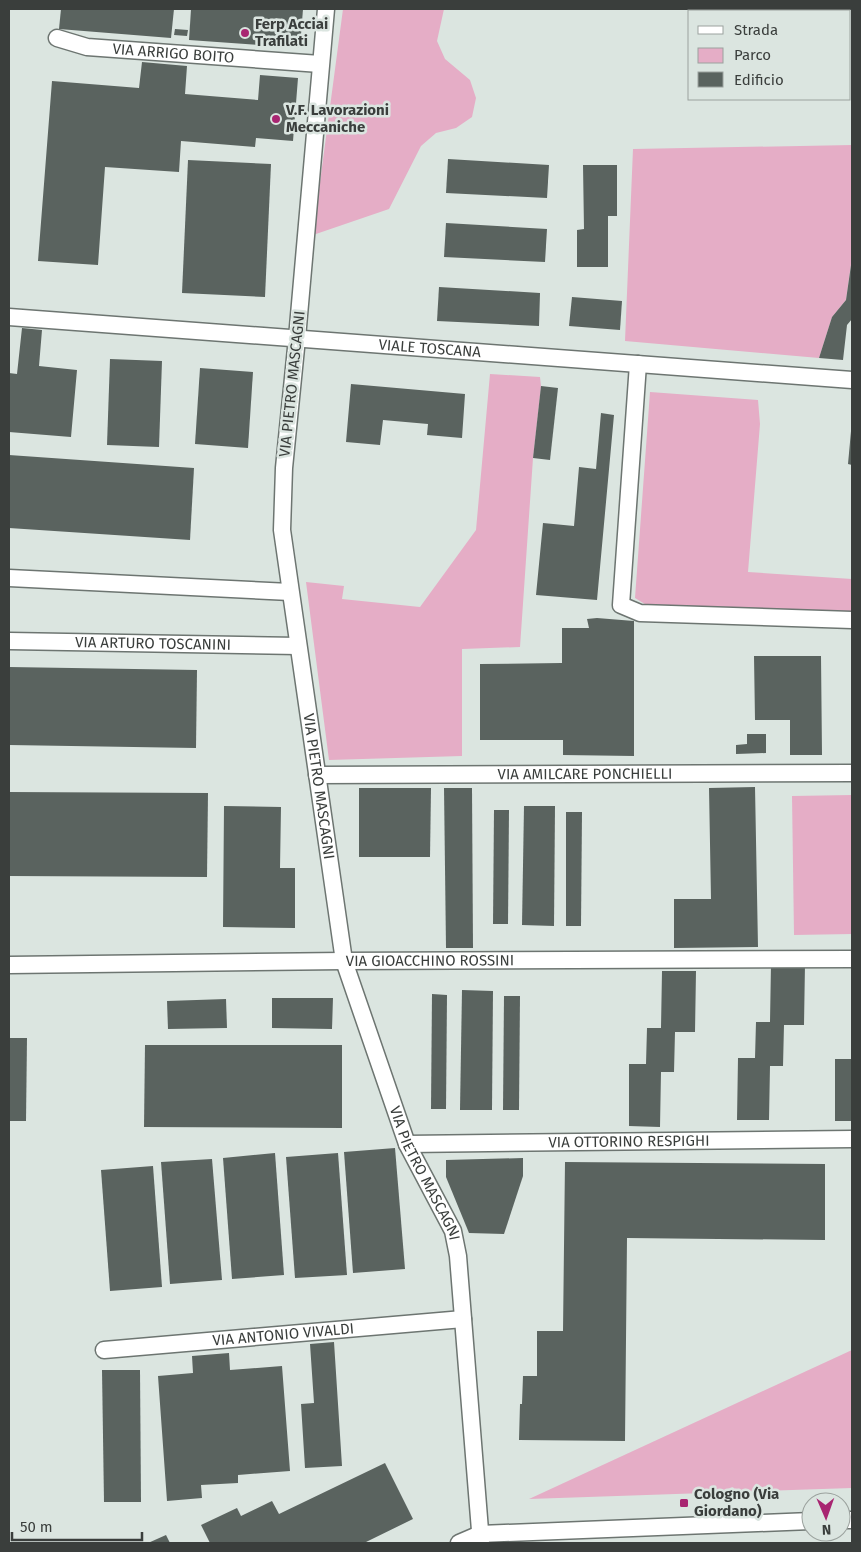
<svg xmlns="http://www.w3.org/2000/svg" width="861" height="1552" font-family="'Fira Sans',sans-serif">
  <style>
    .green { fill: #e5adc6 }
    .building { fill: #5a635f }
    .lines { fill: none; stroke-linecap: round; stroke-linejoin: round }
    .street-casing { stroke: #6d7571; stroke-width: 19 }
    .street { stroke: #fff; stroke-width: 16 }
    .poi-dot { fill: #a82571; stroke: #dbe5e0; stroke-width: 2 }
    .labels { text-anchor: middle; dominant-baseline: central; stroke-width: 5; stroke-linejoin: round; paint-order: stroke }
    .poi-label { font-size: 15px; font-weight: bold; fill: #3a3e3c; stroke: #dbe5e0; text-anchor: start }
    .street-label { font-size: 15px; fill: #3a3e3c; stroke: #dbe5e0 }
  </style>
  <rect width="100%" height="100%" fill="#dbe5e0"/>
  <!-- green -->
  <g class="green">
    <polygon points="343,9 444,9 437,41 445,59 470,80 476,98 472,117 456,128 436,133 421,146 389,209 313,235"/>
    <polygon points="852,145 852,257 846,300 832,317 819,358 625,341 633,149"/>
    <polygon points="490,374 540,377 541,386 533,458 520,647 462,649 462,756 329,760 306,582 344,586 342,599 420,607 476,530"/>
    <polygon points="650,392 758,400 760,424 748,572 852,579 852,611 653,609 635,598"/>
    <polygon points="852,795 852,934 794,935 792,796"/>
    <polygon points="852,1350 852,1488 529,1499"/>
  </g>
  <!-- building -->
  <g class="building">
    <polygon points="61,9 174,9 171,38 59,29"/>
    <polygon points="191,9 303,9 300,48 189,40"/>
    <polygon points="175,29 188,30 187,36 174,35"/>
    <polygon points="142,62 187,66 185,94 258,100 260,75 298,78 293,141 256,138 255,147 181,141 179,172 105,167 98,265 38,261 52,81 139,88"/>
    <polygon points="448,159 549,165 547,198 446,193"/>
    <polygon points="188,160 271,164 265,297 182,293"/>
    <polygon points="583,165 617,165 617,216 608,216 608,267 577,267 577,230 584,229"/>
    <polygon points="446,223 547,229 545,262 444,257"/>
    <polygon points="851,265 852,319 847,325 843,360 819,358 832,317 846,300"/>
    <polygon points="439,287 540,293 539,326 437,321"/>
    <polygon points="572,297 622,301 620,330 569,326"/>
    <polygon points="22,328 42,330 39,366 77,370 71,437 9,432 9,373 17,374"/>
    <polygon points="110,359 162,361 159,447 107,445"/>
    <polygon points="200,368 253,372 248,448 195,444"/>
    <polygon points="351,384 465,394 462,438 427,435 428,424 383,420 380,445 346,442"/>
    <polygon points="541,386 558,388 550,460 533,458"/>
    <polygon points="601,413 614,415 597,600 536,595 543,523 574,526 579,467 596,469"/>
    <polygon points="851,431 852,431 852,465 848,464"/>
    <polygon points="9,455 194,468 190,540 9,528"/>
    <polygon points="597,618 634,621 634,756 563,755 563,740 480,740 480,664 562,663 562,628 589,628 587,619"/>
    <polygon points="754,656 821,656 822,755 790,755 790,720 755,720"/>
    <polygon points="9,667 197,670 196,748 9,745"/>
    <polygon points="747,734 766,734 766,753 736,754 736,745 747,744"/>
    <polygon points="755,787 758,947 674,948 674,899 711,899 709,788"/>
    <polygon points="359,788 431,788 430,857 359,857"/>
    <polygon points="444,788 472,788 473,948 446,948"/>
    <polygon points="9,792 208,793 207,877 9,876"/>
    <polygon points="224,806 281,807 280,868 295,868 295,928 223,927"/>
    <polygon points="524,806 555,806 554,926 522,925"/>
    <polygon points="494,810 509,810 508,924 493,924"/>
    <polygon points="566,812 582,812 581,926 566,926"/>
    <polygon points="771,964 805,964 804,1025 784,1025 783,1066 770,1066 769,1120 737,1120 738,1058 755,1058 756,1022 770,1022"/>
    <polygon points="662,971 696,971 695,1032 675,1032 674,1072 661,1072 660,1127 629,1126 629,1064 646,1064 647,1028 661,1028"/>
    <polygon points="462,990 493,991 492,1110 460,1110"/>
    <polygon points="432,994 447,995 446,1109 431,1109"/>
    <polygon points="504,996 520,996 519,1110 503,1110"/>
    <polygon points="272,998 333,998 332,1029 272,1028"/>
    <polygon points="226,999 227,1028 168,1029 167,1001"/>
    <polygon points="9,1038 27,1038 26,1121 9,1121"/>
    <polygon points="145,1045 342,1045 342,1128 144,1127"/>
    <rect x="835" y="1059" width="17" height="62"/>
    <polygon points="395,1148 405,1269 353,1273 344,1152"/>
    <polygon points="275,1153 284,1275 232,1279 223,1158"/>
    <polygon points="338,1153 347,1275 295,1278 286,1157"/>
    <polygon points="523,1158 523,1176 504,1234 469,1233 446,1177 446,1160"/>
    <polygon points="212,1159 222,1280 170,1284 161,1162"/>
    <polygon points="565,1162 825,1164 825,1240 627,1238 625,1441 519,1440 520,1404 522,1404 523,1376 537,1376 537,1331 563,1331"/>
    <polygon points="153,1166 162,1287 110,1291 101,1170"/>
    <polygon points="334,1342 342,1466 305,1468 301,1404 314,1403 310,1344"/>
    <polygon points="229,1353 230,1370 282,1366 290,1471 238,1475 238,1483 201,1485 202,1498 167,1501 158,1376 193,1373 192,1356"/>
    <polygon points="102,1370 140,1370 141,1502 104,1502"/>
    <polygon points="385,1463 413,1519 364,1543 210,1543 201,1525 237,1508 241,1516 272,1501 279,1514"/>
    <polygon points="166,1535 170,1543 148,1543"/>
  </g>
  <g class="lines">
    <!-- street casing -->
    <g class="street-casing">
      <g id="street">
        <path id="s1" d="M326 9 297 338 284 468 282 530 344 961 407 1144 453 1231 458 1256 481 1543"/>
        <path id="s2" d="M57 38 87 47 320 64"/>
        <path id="s3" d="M9 317 852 380"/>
        <polyline points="638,364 621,605 640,613 852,620"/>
        <polyline points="9,578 290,592"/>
        <path id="s4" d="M9 641 298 646"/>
        <path id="s5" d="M317 775 852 773"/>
        <path id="s6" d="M9 965 344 961 852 959"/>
        <path id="s7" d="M407 1144 852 1139"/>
        <path id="s8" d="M104 1350 463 1319"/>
        <polyline points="841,1520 852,1520"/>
        <polyline points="459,1543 480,1534 811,1521"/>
      </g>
    </g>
    <!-- street -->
    <use href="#street" class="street"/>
  </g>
  <!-- markers -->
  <g class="poi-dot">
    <circle cx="245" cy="33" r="5"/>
    <circle cx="276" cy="119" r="5"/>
    <rect x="679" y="1498" width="10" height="10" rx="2.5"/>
  </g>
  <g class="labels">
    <!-- poi labels -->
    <g class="poi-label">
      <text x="255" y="24">Ferp Acciai<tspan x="255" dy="17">Trafilati</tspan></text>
      <text x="286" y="110">V.F. Lavorazioni<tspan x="286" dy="17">Meccaniche</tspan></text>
      <text x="694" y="1494">Cologno (Via<tspan x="694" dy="17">Giordano)</tspan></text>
    </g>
    <!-- street labels -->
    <g class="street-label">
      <text stroke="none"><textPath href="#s2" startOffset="118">VIA ARRIGO BOITO</textPath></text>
      <text stroke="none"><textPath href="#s3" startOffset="422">VIALE TOSCANA</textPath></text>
      <text transform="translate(292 384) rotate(-84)">VIA PIETRO MASCAGNI</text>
      <text stroke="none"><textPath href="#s4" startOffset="144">VIA ARTURO TOSCANINI</textPath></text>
      <text stroke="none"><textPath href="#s5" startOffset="268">VIA AMILCARE PONCHIELLI</textPath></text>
      <text stroke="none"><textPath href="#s1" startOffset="782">VIA PIETRO MASCAGNI</textPath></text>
      <text stroke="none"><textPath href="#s6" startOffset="421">VIA GIOACCHINO ROSSINI</textPath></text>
      <text stroke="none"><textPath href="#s7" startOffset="222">VIA OTTORINO RESPIGHI</textPath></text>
      <text stroke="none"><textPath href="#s1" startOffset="1186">VIA PIETRO MASCAGNI</textPath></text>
      <text stroke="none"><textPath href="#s8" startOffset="180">VIA ANTONIO VIVALDI</textPath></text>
    </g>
  </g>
  <!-- border -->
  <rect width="861" height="1552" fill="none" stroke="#3a3e3c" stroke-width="20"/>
  <!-- legend -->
  <rect x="688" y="10" width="162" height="90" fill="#dbe5e0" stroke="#9ba29e"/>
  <rect x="698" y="26" width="25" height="8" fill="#ffffff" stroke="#9ba29e"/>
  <text x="734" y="35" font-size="15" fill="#3a3e3c">Strada</text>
  <rect x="698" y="48" width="25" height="15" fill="#e5adc6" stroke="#9ba29e"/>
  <text x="734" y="60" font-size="15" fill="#3a3e3c">Parco</text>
  <rect x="698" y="72" width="25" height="15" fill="#5a635f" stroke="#9ba29e"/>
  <text x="734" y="85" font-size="15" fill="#3a3e3c">Edificio</text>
  <!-- north arrow -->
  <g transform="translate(826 1517) rotate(178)"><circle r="24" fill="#dbe5e0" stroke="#9ba29e"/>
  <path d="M0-4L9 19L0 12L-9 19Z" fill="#a82571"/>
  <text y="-8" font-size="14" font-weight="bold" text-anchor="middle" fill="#3a3e3c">N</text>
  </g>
  <!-- scale -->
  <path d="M12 1532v8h130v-8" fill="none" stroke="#3a3e3c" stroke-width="2.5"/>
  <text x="20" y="1532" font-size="15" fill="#3a3e3c" stroke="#dbe5e0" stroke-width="4" paint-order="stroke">50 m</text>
</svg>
